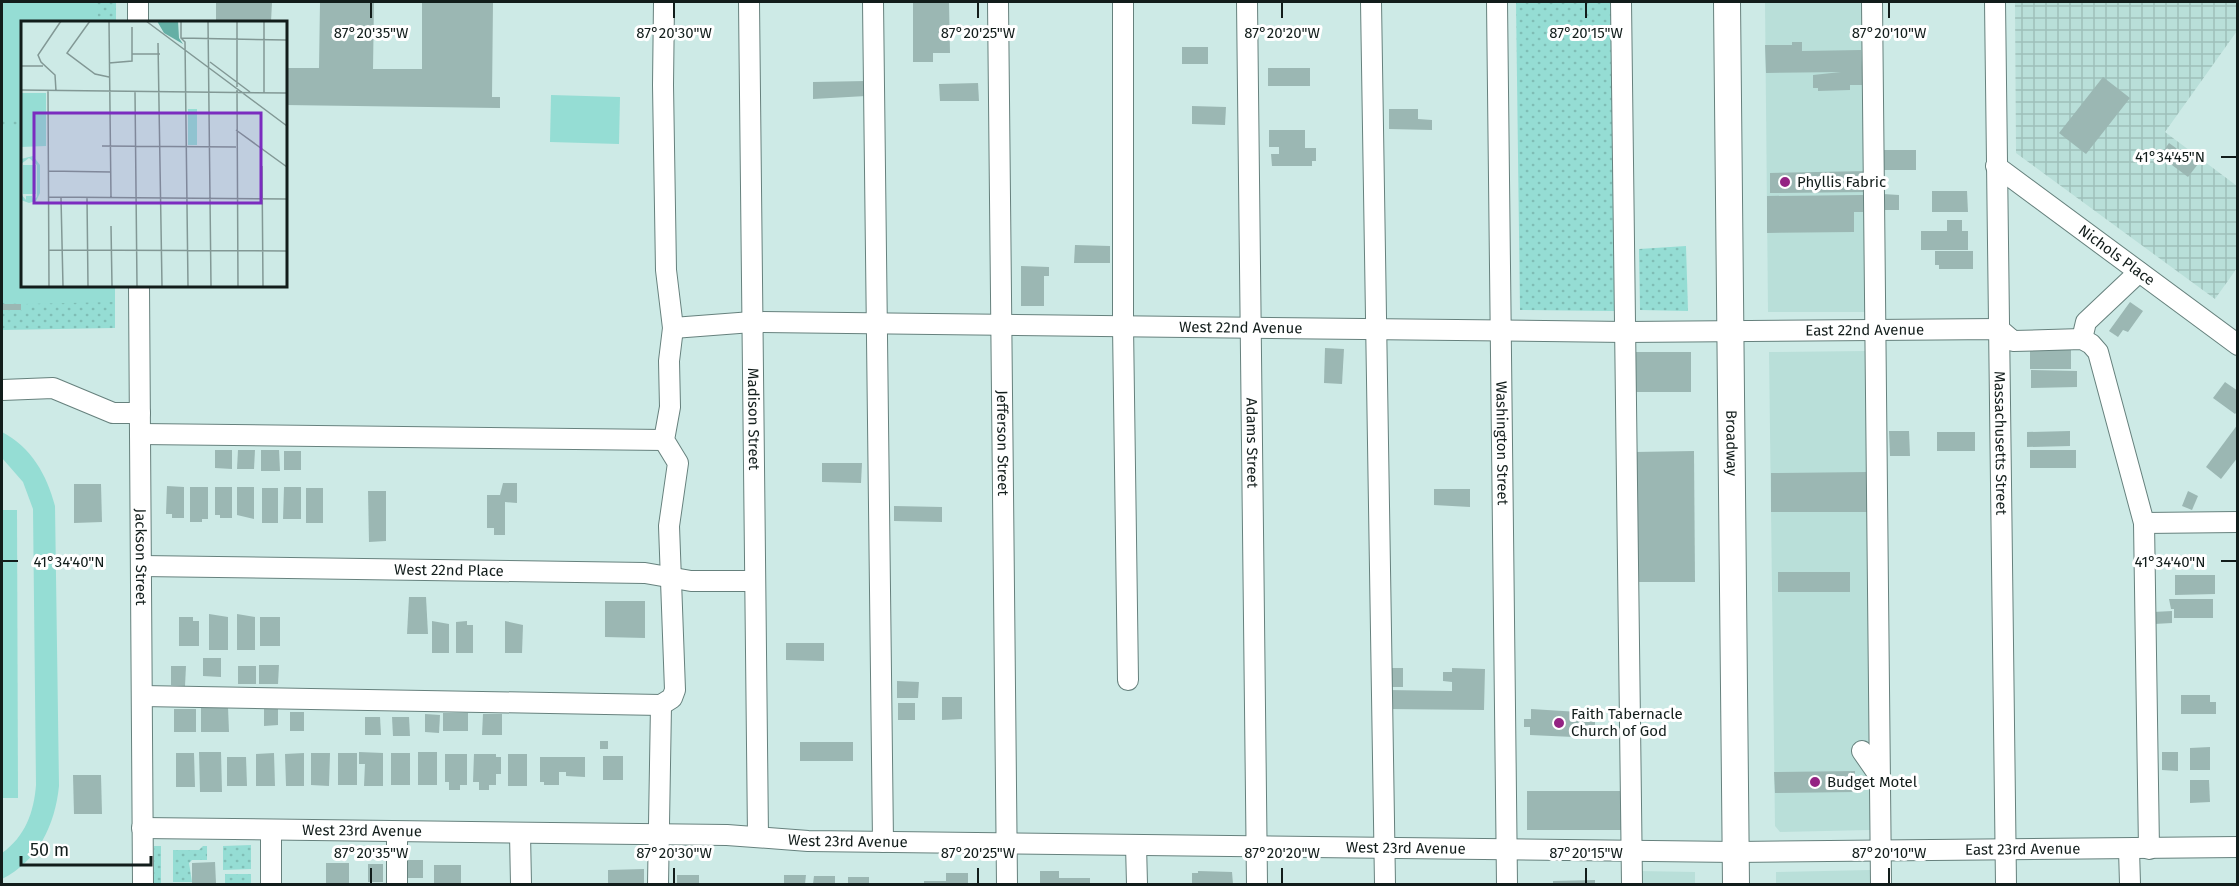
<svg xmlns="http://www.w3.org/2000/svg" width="2239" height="886" font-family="'Fira Sans',sans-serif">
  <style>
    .built { fill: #b9dfd9 }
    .industrial { fill: url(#industrial-grid) }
    .green { fill: url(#green-dots) }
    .pitch { fill: #95ddd4 }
    .building { fill: #9bb7b3 }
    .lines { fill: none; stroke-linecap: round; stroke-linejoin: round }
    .minor-casing { stroke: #66817d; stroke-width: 22 }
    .major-casing { stroke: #66817d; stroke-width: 28 }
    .minor { stroke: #fff; stroke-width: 20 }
    .major { stroke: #fff; stroke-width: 26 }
    .ticks { fill: none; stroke: #121d1b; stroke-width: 2 }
    .poi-dot { fill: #942383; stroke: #fff; stroke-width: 2 }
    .labels { text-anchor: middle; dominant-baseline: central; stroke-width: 6; stroke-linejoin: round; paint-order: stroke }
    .poi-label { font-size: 15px; fill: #121d1b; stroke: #fff; text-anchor: start }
    .street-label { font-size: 15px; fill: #121d1b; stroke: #fff }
    .inset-road { fill: none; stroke: #829895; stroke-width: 1.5 }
    .view { fill: #7b2cbf; fill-opacity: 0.15; stroke: #7b2cbf; stroke-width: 3 }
    .inset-edge { fill: none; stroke: #121d1b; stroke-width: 3 }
    .ticks-label { font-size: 15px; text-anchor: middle; fill: #121d1b; stroke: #fff; stroke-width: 6; stroke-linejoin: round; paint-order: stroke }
  </style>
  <defs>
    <pattern id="industrial-grid" width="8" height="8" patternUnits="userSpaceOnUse" patternTransform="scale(1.5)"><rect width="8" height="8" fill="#b9dfd9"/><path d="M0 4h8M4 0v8" fill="none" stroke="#9ebfba"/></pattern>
    <pattern id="green-dots" width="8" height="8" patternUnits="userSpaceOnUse" patternTransform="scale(1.5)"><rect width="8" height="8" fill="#95ddd4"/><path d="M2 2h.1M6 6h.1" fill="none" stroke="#7fbdb5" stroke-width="1.8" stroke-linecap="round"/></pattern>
  </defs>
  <rect width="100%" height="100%" fill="#cdeae6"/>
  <!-- built -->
  <g class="built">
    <polygon points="1765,2 1862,2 1865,312 1768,312"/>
    <polygon points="1866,351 1870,830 1780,832 1775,826 1769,352"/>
    <polygon points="1871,870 1871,884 1776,884 1776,872"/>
    <polygon points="1638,871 1695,872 1695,884 1638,884"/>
  </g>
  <!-- industrial -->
  <polygon class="industrial" points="2015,2 2237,3 2237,31 2165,132 2237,186 2237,268 2215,299 2016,153"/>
  <!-- green -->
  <g class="green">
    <polygon points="2,2 116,2 116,22 22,22 22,285 115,285 115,328 2,330"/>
    <polygon points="1516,2 1613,2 1614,311 1520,310"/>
    <polygon points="1686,246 1688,311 1640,310 1639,249"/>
    <polygon points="251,845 251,869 223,870 223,846"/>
    <rect x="154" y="846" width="7" height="38"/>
    <polygon points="203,846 207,846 207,860 192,860 189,863 192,882 173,882 173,850 199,850"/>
    <rect x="225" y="874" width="26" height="10"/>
  </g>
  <!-- pitch -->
  <g class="pitch">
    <polygon points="2,2 97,2 98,22 22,22 22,121 2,121"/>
    <polygon points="551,95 620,97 619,144 550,142"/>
    <polygon points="2,125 17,125 22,131 22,285 114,285 114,302 25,304 25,310 21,310 20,304 2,303"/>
    <path d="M2 432C31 447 47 475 55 506L59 786C55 825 38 861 2 879V853C25 837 34 812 36 785L33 509 23 482 2 458Z"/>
    <polygon points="2,510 17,510 18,798 2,798"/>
  </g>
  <!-- building -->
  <g class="building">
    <polygon points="216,2 272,2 271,22 216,22"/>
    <polygon points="320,2 374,2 373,69 422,69 422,2 493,2 492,97 500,97 500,108 285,105 285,68 319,68"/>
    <polygon points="913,2 949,2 950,53 933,53 933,62 913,62"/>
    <polygon points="1792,42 1802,42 1802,51 1861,50 1863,85 1850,85 1850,90 1818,91 1818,88 1813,88 1813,75 1841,72 1766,73 1765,45 1792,45"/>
    <rect x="1182" y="47" width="26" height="17"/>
    <rect x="1268" y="68" width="42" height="18"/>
    <polygon points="2103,77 2130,98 2086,154 2059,133"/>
    <polygon points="866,81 866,96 813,99 813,82"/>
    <polygon points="978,83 979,101 940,101 939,84"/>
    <polygon points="1192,106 1226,107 1225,125 1192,124"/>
    <polygon points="1389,109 1418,109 1418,119 1432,120 1432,130 1389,129"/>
    <polygon points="1269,130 1305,130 1305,148 1316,148 1316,161 1312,161 1312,166 1272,166 1271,154 1279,154 1279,147 1269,147"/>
    <polygon points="2169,143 2198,164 2188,177 2160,156"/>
    <rect x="1880" y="150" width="36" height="20"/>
    <polygon points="1868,171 1868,192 1770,193 1770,173"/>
    <polygon points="1932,191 1967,191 1968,212 1932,212"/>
    <polygon points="1883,194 1899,195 1899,210 1882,210"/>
    <polygon points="1863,195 1863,212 1854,212 1854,232 1767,233 1767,196"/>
    <polygon points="1947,220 1962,220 1962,231 1968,231 1968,250 1921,250 1921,231 1947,231"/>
    <polygon points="1075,245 1110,246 1110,263 1074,263"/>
    <polygon points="1935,251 1973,251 1973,269 1939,269 1939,265 1935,265"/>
    <polygon points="1021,266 1049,267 1049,276 1044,276 1044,306 1021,306"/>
    <polygon points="2130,302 2143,311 2128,332 2123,330 2118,337 2109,331"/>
    <rect x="2" y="304" width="19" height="6"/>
    <polygon points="1325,348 1344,349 1342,384 1324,383"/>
    <polygon points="2071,349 2071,369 2030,369 2030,350"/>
    <rect x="1634" y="352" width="57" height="40"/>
    <polygon points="2031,370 2077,371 2077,387 2031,388"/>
    <polygon points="2225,382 2238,391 2238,411 2235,414 2213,398"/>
    <polygon points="2238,424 2238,457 2221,479 2206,467"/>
    <polygon points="1889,431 1909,431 1910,456 1890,456"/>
    <polygon points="2070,431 2070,446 2027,447 2027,432"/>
    <rect x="1937" y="432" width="38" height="19"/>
    <polygon points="215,450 232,450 232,469 215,468"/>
    <polygon points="238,450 255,450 254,469 237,469"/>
    <polygon points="261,450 279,450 280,471 261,471"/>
    <rect x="2030" y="450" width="46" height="18"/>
    <rect x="284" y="451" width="17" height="19"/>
    <polygon points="1694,451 1695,582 1636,582 1635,452"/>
    <polygon points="822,463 862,463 861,483 822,482"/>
    <polygon points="1868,472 1868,512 1771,512 1771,473"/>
    <polygon points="503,483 517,483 517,503 505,502 505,535 494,535 494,528 487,528 487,495 500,495"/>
    <polygon points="74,484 101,484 102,522 74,523"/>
    <polygon points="167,486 184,487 184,518 172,518 172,514 166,514"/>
    <polygon points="190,487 208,487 208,519 202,519 202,522 190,522"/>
    <polygon points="215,487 232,487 232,518 220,518 220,515 215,515"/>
    <polygon points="237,487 254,487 254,519 237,515"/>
    <polygon points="284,487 301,487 301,519 283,519"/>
    <rect x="262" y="488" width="16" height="35"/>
    <rect x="306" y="488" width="17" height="35"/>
    <polygon points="1434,489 1470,489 1470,507 1434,505"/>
    <polygon points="368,491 386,491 386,541 369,542"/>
    <polygon points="2188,491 2198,496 2192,510 2182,506"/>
    <polygon points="894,506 942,507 942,522 894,521"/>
    <rect x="1778" y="572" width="72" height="20"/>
    <polygon points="2175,575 2215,575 2215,594 2175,595"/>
    <polygon points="409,597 426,597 428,634 407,634"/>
    <polygon points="2169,599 2213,599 2213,618 2174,618 2174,609 2171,609"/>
    <polygon points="605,601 645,601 645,638 605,637"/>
    <polygon points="2172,611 2172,623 2154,624 2153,612"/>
    <polygon points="209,614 228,617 228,650 209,650"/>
    <polygon points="237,614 255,617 255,650 237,650"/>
    <polygon points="179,617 193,617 193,621 199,621 199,646 179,646"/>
    <rect x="260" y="617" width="20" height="29"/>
    <polygon points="432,621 449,624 449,653 432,653"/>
    <polygon points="467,621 467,625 473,625 473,653 456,653 456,622"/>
    <polygon points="505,621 523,625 522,653 505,653"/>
    <polygon points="786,643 824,643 824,661 786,660"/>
    <polygon points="203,658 221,658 221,677 203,676"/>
    <polygon points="259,665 279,665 278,684 259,684"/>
    <polygon points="171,666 186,666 185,686 171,685"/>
    <rect x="238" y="666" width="18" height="18"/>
    <rect x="1388" y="668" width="15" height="19"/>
    <polygon points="1452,668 1485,669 1484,710 1388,709 1388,690 1452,691 1452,682 1443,681 1443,672 1452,672"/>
    <polygon points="897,681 919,682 918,698 897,698"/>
    <polygon points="2181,695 2210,695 2210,702 2216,702 2216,714 2181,714"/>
    <polygon points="942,697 962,697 962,719 942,720"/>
    <rect x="898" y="703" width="17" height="17"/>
    <polygon points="201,707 228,707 229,732 201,732"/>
    <polygon points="264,707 278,707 278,725 264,726"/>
    <rect x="174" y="709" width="22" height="23"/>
    <polygon points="1531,709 1595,713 1595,738 1530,735 1530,727 1524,727 1524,719 1531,719"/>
    <rect x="290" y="712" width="14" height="19"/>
    <rect x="443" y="713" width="25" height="18"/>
    <polygon points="425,714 440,715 439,733 425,732"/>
    <polygon points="483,714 502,714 502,735 482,735"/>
    <polygon points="365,717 380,717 381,735 365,735"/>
    <polygon points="392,717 409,717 410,736 393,736"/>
    <rect x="600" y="741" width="8" height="8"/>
    <rect x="800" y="742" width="53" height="19"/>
    <polygon points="2210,747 2210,770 2190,770 2190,748"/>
    <polygon points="199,752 221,752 222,792 200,792"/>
    <polygon points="359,752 383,753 383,786 364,786 365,764 359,764"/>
    <rect x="418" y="752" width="19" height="33"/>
    <polygon points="2162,752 2178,752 2178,771 2162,770"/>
    <polygon points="176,753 194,753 195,787 176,787"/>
    <polygon points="274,753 275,786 256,786 256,754"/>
    <polygon points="304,753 304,786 286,786 285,754"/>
    <polygon points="311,753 330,753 329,786 311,785"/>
    <rect x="338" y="753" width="19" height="32"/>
    <rect x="391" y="753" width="19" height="32"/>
    <polygon points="445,754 467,754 467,785 460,785 460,790 449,790 449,782 445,782"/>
    <polygon points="474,754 496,754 496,757 501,757 501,774 496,774 496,785 489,785 489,790 479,790 479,782 473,782"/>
    <rect x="508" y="754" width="19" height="32"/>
    <rect x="603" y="756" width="20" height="24"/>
    <polygon points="227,757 246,757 247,786 227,786"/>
    <polygon points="540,757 585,757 585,777 566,776 566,772 559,772 559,785 544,785 544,782 540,782"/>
    <polygon points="1855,771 1855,792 1775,793 1774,772"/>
    <polygon points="73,775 101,775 102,814 74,814"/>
    <polygon points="2190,780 2209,780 2210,802 2190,803"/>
    <rect x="1527" y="791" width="97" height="39"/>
    <rect x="406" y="860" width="17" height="18"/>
    <polygon points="215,862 216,883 192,883 192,863"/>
    <rect x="326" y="863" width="23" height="21"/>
    <rect x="368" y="864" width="15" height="18"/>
    <rect x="434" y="865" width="27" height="19"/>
    <polygon points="644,869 644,884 608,884 608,870"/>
    <polygon points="1040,871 1059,871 1059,878 1090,878 1090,884 1040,884"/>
    <polygon points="1198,871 1232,872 1233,884 1192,884 1192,873 1198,873"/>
    <polygon points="946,873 968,873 968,884 924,884 924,881 946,881"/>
    <rect x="677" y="875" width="22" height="9"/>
    <polygon points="784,875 806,875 805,884 784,884"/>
    <polygon points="814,876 835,876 835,884 813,884"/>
    <rect x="848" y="877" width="21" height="7"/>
    <polygon points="1595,880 1595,884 1553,884 1553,881"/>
  </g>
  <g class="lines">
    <!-- minor casing -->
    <g class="minor-casing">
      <g id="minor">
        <polyline points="138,2 138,22"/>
        <path id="s1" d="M749 2 758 837"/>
        <polyline points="873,2 883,842"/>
        <path id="s2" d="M998 2 1007 884"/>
        <polyline points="1123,2 1123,326 1128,680"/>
        <path id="s3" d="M1247 2 1257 884"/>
        <polyline points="1371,2 1385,884"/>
        <path id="s4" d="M1497 2 1507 884"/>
        <polyline points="1621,2 1632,884"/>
        <polyline points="1872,2 1881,884"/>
        <path id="s5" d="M1995 2 2006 884"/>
        <path id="s6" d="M1996 166 2238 345"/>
        <path id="s7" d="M139 285 143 884"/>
        <path id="s8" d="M673 328 752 322 1626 332 1999 329 2013 341 2082 339 2091 344 2098 352 2144 523 2149 849"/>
        <polyline points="2082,339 2086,322 2139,272"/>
        <polyline points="2,390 53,388 113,413 140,413"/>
        <polyline points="140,434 664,440"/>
        <polyline points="2144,523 2238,522"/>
        <path id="s9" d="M141 566 645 573 691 581H755"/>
        <polyline points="142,696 661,705 672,698 675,690 669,526 678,463 664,440 670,407 669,361 673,328 666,270 663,85 664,2"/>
        <polyline points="1862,751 1880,777"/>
        <path id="s10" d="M142 828 727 835 808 841 1736 852 2238 847"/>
        <polyline points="271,830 271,884"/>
        <polyline points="397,833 397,884"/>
        <polyline points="520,834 521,884"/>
        <polyline points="1136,845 1137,884"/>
        <polyline points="2129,849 2130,884"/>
        <polyline points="658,884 661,705"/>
      </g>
    </g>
    <!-- major casing -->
    <g class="major-casing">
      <g id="major">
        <path id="s11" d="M1727 2 1736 884"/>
      </g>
    </g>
    <!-- minor -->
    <use href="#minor" class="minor"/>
    <!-- major -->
    <use href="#major" class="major"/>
  </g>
  <!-- ticks -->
  <path class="ticks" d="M371 3V18M674 3V18M978 3V18M1282 3V18M1586 3V18M1889 3V18M2221 157H2236M3 561H18M2221 561H2236M371 868V883M674 868V883M978 868V883M1282 868V883M1586 868V883M1889 868V883"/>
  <!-- markers -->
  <g class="poi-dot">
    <circle cx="1785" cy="182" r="6"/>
    <circle cx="1559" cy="723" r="6"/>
    <circle cx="1815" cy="782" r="6"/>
  </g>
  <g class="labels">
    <!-- poi labels -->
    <g class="poi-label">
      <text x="1797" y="182">Phyllis Fabric</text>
      <text x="1571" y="714">Faith Tabernacle<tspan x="1571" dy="17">Church of God</tspan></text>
      <text x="1827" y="782">Budget Motel</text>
    </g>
    <!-- street labels -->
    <g class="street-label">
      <text stroke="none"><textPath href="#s6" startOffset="150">Nichols Place</textPath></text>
      <text stroke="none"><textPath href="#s8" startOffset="568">West 22nd Avenue</textPath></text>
      <text stroke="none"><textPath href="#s8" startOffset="1192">East 22nd Avenue</textPath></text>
      <text stroke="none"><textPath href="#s1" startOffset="417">Madison Street</textPath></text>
      <text stroke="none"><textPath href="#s2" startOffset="441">Jefferson Street</textPath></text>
      <text stroke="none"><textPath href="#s3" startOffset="441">Adams Street</textPath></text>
      <text stroke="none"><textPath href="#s4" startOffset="441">Washington Street</textPath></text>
      <text stroke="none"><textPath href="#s11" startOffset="441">Broadway</textPath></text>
      <text stroke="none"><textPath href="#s5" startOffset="441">Massachusetts Street</textPath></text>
      <text stroke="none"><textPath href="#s7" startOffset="272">Jackson Street</textPath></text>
      <text stroke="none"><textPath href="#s9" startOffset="308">West 22nd Place</textPath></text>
      <text stroke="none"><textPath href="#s10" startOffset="220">West 23rd Avenue</textPath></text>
      <text stroke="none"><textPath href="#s10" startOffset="706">West 23rd Avenue</textPath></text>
      <text stroke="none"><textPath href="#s10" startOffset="1264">West 23rd Avenue</textPath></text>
      <text stroke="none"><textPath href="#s10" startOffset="1881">East 23rd Avenue</textPath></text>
    </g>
  </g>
  <!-- overview -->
  <g transform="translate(21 21)">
    <rect width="266" height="266" fill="#cdeae6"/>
    <path d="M0 72H25V125L0 126ZM167 88H176V124H167Z" fill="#95ddd4"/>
    <path d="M136 0H157L158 17 162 23 143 12Z" fill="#64afa5"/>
    <path d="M23 88 22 101 15 105 24 114 25 123H8L9 90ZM12 135 19 144V172L15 180 8 182 0 179V173L5 179V175H11L12 179 16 176V144L8 137 0 143V138ZM2 144H15V173H2Z" fill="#95ddd4"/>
    <path class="inset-road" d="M69 0 46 32 74 53 88 56M88 0 90 177M125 0 266 105M160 0V17L164 21 167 265M187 0 190 265M216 0V66M243 0V72M160 17 266 19M137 22 141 265M111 33H139M189 41 229 71M88 42 111 40V6M0 45H22M0 69 266 72M216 69 217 265M27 70 28 265M35 70 34 54 20 41 17 34 40 0M114 71 116 265M215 109 266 146M81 125 215 126M241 145 242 265M27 150 90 151M27 176 266 178M40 177 42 265M66 177 67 265M90 205 91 265M28 229 266 230"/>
    <path class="view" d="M13 92H240V182H13Z"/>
    <rect width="266" height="266" class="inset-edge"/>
  </g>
  <g class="ticks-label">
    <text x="371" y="38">87°20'35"W</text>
    <text x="674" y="38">87°20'30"W</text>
    <text x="978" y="38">87°20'25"W</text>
    <text x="1282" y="38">87°20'20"W</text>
    <text x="1586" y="38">87°20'15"W</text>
    <text x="1889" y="38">87°20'10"W</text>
    <text x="2170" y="162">41°34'45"N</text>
    <text x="69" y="567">41°34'40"N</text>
    <text x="2170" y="567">41°34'40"N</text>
    <text x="371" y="858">87°20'35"W</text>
    <text x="674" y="858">87°20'30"W</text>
    <text x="978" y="858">87°20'25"W</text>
    <text x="1282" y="858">87°20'20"W</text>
    <text x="1586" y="858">87°20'15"W</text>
    <text x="1889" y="858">87°20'10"W</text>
  </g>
  <!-- border -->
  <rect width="2239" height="886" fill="none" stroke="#121d1b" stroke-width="6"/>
  <!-- scale -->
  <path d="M21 856v9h130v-9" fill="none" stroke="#121d1b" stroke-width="3"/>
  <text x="30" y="856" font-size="18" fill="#121d1b" stroke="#ffffff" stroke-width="4.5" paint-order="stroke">50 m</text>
</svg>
